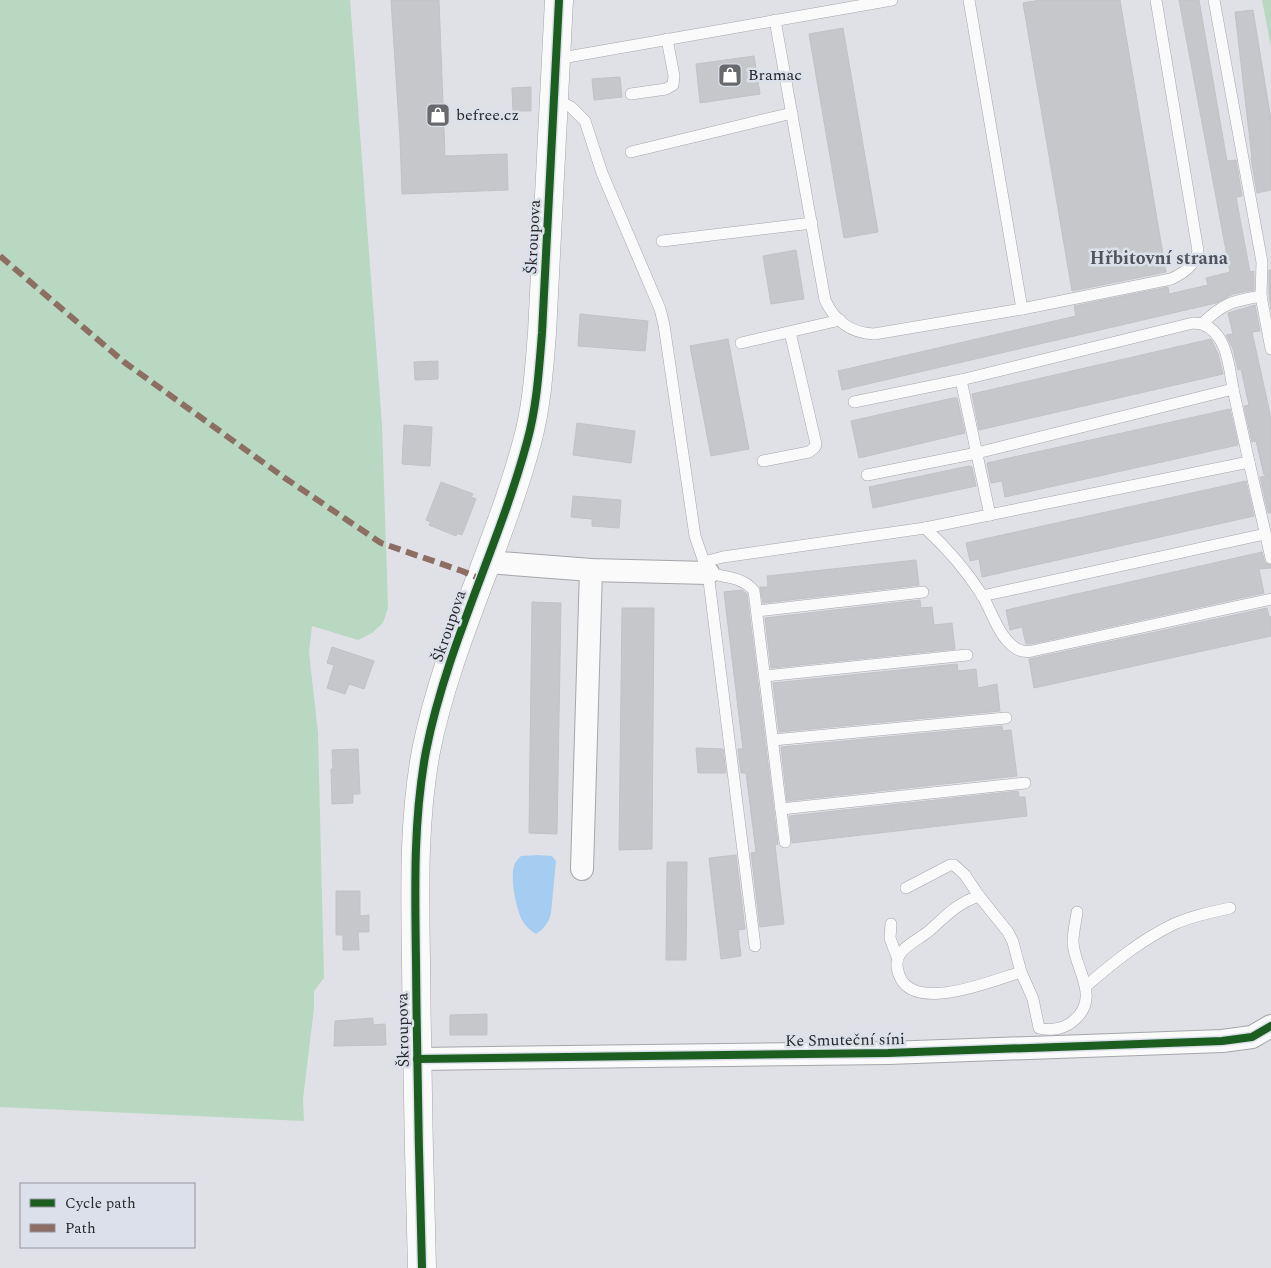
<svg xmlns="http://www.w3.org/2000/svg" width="1271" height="1268" font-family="Spectral,serif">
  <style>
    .green { fill: #b8d8c1 }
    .water { fill: #a5ccf1 }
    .building { fill: #c6c7cb; stroke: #c1c2c6 }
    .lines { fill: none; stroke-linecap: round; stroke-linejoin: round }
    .lane-casing { stroke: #a4a6aa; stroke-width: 12 }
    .street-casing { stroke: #a4a6aa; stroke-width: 24 }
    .secondary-casing { stroke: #a4a6aa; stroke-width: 29 }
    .lane { stroke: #fafafb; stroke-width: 11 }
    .street { stroke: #fafafb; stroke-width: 22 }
    .secondary { stroke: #fafafb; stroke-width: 28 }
    .quiet { stroke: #8d6e63; stroke-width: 6; stroke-dasharray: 12 6; stroke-linecap: butt }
    .cycleway-casing { stroke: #dce0ea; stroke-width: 11 }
    .cycleway { stroke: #1b5e20; stroke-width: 8 }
    .labels { text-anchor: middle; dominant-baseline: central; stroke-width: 5; stroke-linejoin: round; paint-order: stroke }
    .poi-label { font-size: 16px; fill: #27282c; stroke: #dce0ea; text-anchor: start }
    .street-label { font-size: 16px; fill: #27282c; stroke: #dce0ea }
    .neighbourhood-label { font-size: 18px; font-weight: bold; fill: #50535b; stroke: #dce0ea }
  </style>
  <rect width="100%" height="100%" fill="#e0e1e6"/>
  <!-- green -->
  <g class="green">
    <polygon points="0,0 350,0 382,425 388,608 383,623 372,633 358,640 312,626 309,653 318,733 324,978 314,991 314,1008 303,1099 304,1121 0,1107"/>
    <polygon points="1262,0 1271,0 1271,47"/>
  </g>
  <!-- water -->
  <path class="water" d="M537 855 552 856 556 861 551 913C549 922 544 929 536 934 531 931 525 926 522 920 516 907 510 879 514 866 515 862 518 859 521 856Z"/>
  <!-- building -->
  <g class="building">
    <polygon points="391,0 439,0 445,156 507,154 508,190 402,194 400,138"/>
    <polygon points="1040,0 1120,0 1166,272 1072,291 1023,3"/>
    <polygon points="1179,0 1199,0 1227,161 1236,160 1242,196 1236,197 1250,272 1254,271 1254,290 1233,294 1216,303 842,390 838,371 1076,316 1074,306 1168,287 1169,294 1208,285 1206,278 1230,272"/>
    <polygon points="1253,10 1271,120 1271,190 1257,193 1251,158 1252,158 1235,12"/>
    <polygon points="843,28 878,232 844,238 809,34"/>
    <polygon points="754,56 760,94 700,103 696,64"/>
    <polygon points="620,77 622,97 594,100 592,79"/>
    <polygon points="531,87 531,111 513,111 512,88"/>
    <polygon points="796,250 804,299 771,304 763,256"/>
    <polygon points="1269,270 1271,270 1271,309 1269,295"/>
    <polygon points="1255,305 1260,331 1252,332 1271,418 1271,474 1264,475 1256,441 1252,442 1244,406 1249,405 1241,369 1238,370 1233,349 1226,335 1233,334 1228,313"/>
    <polygon points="580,314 648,321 645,351 578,346"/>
    <polygon points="728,339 749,449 711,456 690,346"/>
    <polygon points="1211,339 1218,354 1223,374 979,430 972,394"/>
    <polygon points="438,361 438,379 415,380 414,362"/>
    <polygon points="953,398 957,398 965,433 859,458 851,421"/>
    <polygon points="1230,409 1238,445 1005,497 1002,481 991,483 987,463"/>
    <polygon points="577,423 635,431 631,463 573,455"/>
    <polygon points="404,425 432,427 430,466 402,464"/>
    <polygon points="969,466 972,467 976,486 873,508 869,487"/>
    <polygon points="1271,475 1271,513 1268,513 1260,477"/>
    <polygon points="1246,481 1254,516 982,577 979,559 970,561 966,543"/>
    <polygon points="441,482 473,494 471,497 476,499 462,535 457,533 456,536 429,525 431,522 426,520"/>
    <polygon points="573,496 621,500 619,528 592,526 592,519 571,517"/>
    <polygon points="1262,552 1265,563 1271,565 1271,568 1259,569 1264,593 1031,644 1026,644 1022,627 1010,630 1006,610"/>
    <polygon points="916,560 919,585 763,603 760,587 768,587 767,576"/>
    <polygon points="742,590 747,594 778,844 775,845 784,924 760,927 751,853 756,852 746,773 741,773 738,749 743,749 724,592"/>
    <polygon points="920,600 921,608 932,607 934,625 952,623 955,649 771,668 765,618"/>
    <polygon points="532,602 561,603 557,834 529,833"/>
    <polygon points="622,608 654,608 652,849 619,850"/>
    <polygon points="1267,608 1269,617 1271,616 1271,636 1034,688 1029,659"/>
    <polygon points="332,647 374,661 364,689 349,684 345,694 327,688 334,665 327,663"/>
    <polygon points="957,664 958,671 976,669 978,688 997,684 1000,711 779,732 773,683"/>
    <polygon points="1002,726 1003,731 1011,730 1017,776 787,801 781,747"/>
    <polygon points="696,748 723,749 726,773 698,773"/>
    <polygon points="358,749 360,794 353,794 353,803 332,804 331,769 333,769 332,750"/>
    <polygon points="1018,791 1019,797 1025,797 1027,816 792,843 789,816"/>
    <polygon points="736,855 745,929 738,930 741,956 721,959 709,858"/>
    <polygon points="667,862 687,862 686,960 666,960"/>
    <polygon points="336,891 360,891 360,916 369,915 369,932 358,932 359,950 343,950 343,935 336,935"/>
    <polygon points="487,1014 487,1035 450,1035 450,1015"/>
    <polygon points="373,1018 373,1025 385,1024 386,1045 334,1046 335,1021"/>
  </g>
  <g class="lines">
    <!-- lane casing -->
    <g class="lane-casing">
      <g id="lane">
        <path d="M775 20 825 300C835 321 850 333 874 334L1022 309 969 0"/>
        <polyline points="556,59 892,0"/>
        <polyline points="631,94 666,89 673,85 674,76 667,39"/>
        <polyline points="554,98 571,107 585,121 602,173 660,309 664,325 695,536 704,562"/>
        <polyline points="631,152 792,113"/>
        <polyline points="662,241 812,223"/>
        <polyline points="1261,296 1271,349"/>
        <path d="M1022 309 1171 279C1184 273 1194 266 1198 251L1156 0"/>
        <path d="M1202 324C1227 333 1229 366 1233 389"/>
        <polyline points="741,343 840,320"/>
        <polyline points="854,402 961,380"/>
        <polyline points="763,461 809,452 815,447 816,444 790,332"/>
        <polyline points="867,475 977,453 1233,389 1249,462"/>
        <path d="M990 515 961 380 1193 323 1202 324C1223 303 1233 301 1261 296L1262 262 1214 0"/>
        <path d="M925 528C947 548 966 570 982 595 992 612 998 635 1014 647 1020 652 1026 652 1032 651L1271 599"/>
        <path d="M708 573C724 577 744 577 754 591L785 842"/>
        <polyline points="982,596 1265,534"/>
        <polyline points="757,611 923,592"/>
        <polyline points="765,676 967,655"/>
        <polyline points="773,740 1006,718"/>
        <polyline points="781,809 1025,783"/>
        <path d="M906 888 950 865H954L965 875 979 896 1008 932 1013 942 1021 972 1033 999 1039 1028C1050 1031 1063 1029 1072 1022 1103 998 1074 969 1073 942 1073 932 1076 921 1077 912"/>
        <path d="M979 896C957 903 945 917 929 931 913 944 888 951 900 977 916 1013 994 980 1021 972"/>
        <polyline points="891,924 890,938 897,957"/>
        <polyline points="755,946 708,573 704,562 723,557 925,528 1249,462 1271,558"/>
        <path d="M1086 986C1114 962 1141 940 1174 924 1192 916 1211 912 1230 908"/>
      </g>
    </g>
    <!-- street casing -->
    <g class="street-casing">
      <g id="street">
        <polyline points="487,562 591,570 708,573"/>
        <polyline points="582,869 591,570"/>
        <polyline points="417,1059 888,1053 1222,1041 1252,1037 1271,1026"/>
      </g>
    </g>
    <!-- secondary casing -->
    <g class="secondary-casing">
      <path id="secondary" d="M422 1268C419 1166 417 1064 416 961 415 891 413 821 426 751 447 645 499 546 527 442 537 406 539 369 542 333L559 0"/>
    </g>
    <!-- lane -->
    <use href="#lane" class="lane"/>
    <!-- street -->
    <use href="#street" class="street"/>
    <!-- secondary -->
    <use href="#secondary" class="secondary"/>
    <!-- quiet -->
    <polyline class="quiet" points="0,256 124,362 282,476 381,543 462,571 481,579"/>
    <!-- cycleway casing -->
    <g class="cycleway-casing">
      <g id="cycleway">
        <polyline points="417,1059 888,1053 1222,1041 1252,1037 1271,1026"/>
        <path d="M422 1268C419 1166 417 1064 416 961 415 891 413 821 426 751 447 645 499 546 527 442 537 406 539 369 542 333L559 0"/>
      </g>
    </g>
    <!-- cycleway -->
    <use href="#cycleway" class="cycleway"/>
  </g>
  <!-- icons -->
  <defs>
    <g id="shop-square" transform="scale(1.25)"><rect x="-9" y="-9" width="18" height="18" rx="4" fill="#68696d" stroke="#dce0ea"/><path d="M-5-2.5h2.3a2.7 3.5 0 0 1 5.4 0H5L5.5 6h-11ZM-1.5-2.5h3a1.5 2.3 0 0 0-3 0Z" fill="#fff"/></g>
  </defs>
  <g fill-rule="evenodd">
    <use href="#shop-square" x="730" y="75"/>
    <use href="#shop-square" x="438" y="115"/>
  </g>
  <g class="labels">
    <!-- poi labels -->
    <g class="poi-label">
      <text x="748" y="75">Bramac</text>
      <text x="456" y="115">befree.cz</text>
    </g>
    <!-- street labels -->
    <g class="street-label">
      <text transform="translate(533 237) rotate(-87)">Škroupova</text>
      <text transform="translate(449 626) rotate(-71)">Škroupova</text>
      <text transform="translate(403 1030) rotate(-91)">Škroupova</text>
      <text transform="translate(845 1040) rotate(-1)">Ke Smuteční síni</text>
    </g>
    <!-- neighbourhood labels -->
    <g class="neighbourhood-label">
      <text x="1159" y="258">Hřbitovní strana</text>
    </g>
  </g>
  <!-- legend -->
  <rect x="20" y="1183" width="175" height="65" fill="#dce0ea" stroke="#94969e"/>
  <rect x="30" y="1199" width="25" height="8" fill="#1b5e20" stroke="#94969e"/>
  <text x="65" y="1208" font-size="15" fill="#27282c">Cycle path</text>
  <rect x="30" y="1224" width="25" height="8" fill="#8d6e63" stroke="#94969e"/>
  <text x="65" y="1233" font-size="15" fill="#27282c">Path</text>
</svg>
